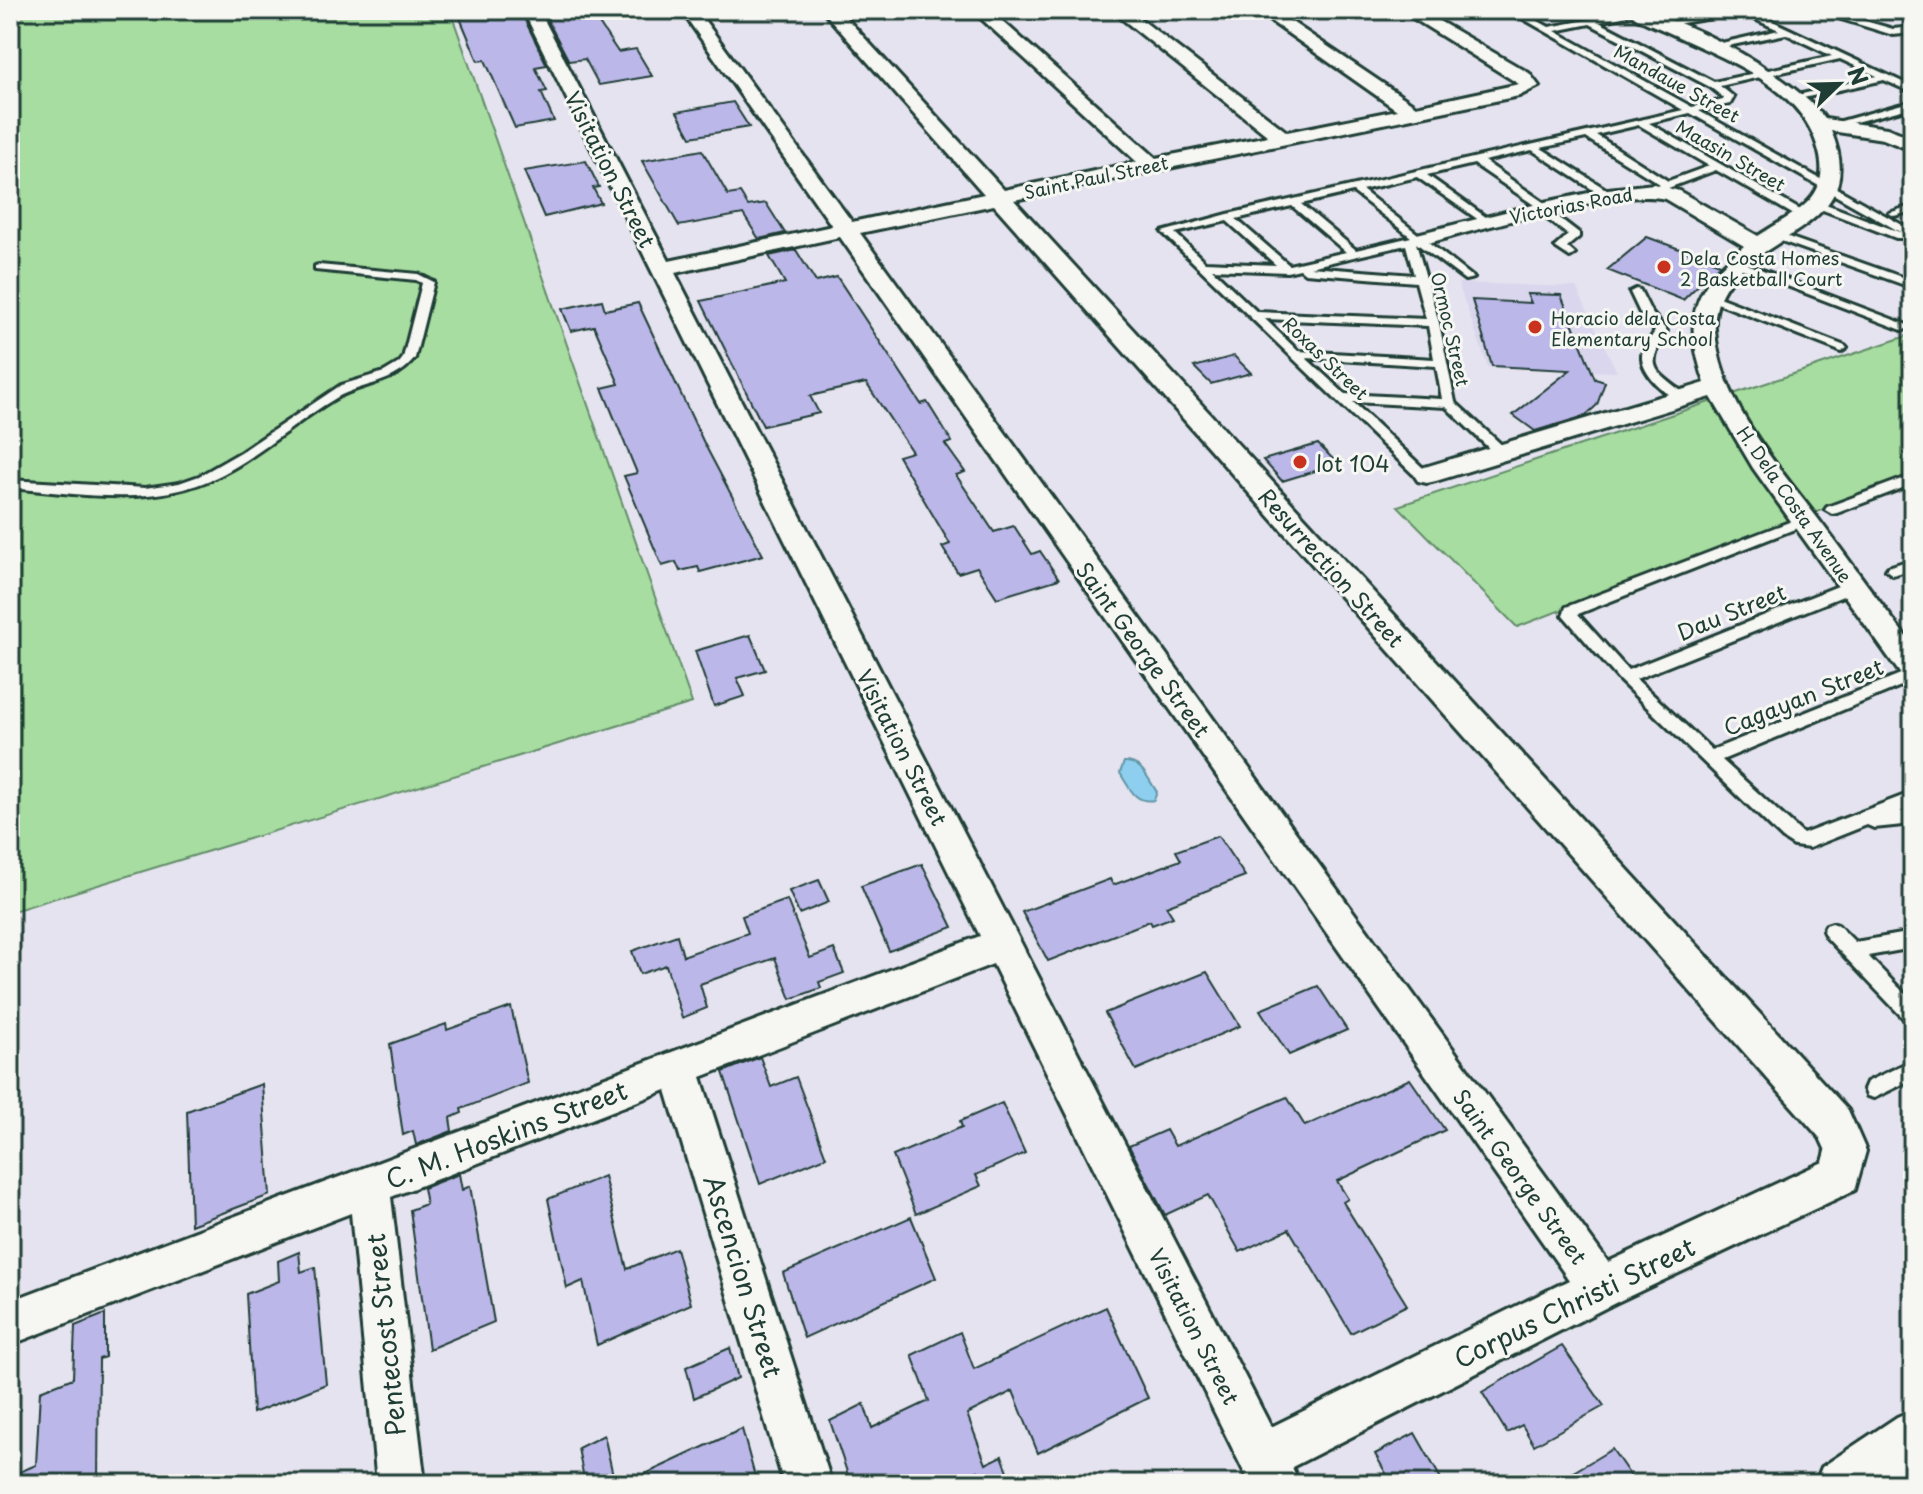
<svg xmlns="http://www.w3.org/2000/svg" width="1923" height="1494" font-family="'Playpen Sans',sans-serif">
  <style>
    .built { fill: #d9d6ed }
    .green { fill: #a7dda0; stroke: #638d6a; stroke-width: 2 }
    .water { fill: #8ecff0; stroke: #6295a5; stroke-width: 2 }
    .building { fill: #bcb7e9; stroke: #1f3d34; stroke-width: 2 }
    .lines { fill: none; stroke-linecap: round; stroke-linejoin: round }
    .lane-casing { stroke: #1f3d34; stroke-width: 6 }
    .street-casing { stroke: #1f3d34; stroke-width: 6 }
    .lane { fill: #f6f6f2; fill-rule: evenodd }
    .street { fill: #f6f6f2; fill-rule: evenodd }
    .poi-dot { fill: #c8321e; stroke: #f6f6f2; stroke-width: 3 }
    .labels { text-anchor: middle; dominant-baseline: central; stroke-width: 6; stroke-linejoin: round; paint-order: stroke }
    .far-street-label { font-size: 18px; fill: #1f3d34; stroke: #f6f6f2 }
    .far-poi-label { font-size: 18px; fill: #1f3d34; stroke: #f6f6f2; text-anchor: start }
    .street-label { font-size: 22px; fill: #1f3d34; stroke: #f6f6f2 }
    .poi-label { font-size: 22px; fill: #1f3d34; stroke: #f6f6f2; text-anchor: start }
    .near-street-label { font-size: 26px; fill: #1f3d34; stroke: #f6f6f2 }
  </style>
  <rect width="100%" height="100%" fill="#e5e3ef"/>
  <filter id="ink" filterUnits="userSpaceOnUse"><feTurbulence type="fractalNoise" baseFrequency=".0125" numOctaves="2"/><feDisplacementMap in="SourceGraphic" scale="16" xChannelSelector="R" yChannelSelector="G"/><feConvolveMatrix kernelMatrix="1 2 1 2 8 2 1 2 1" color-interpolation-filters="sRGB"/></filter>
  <g filter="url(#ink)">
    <!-- built -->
    <polygon class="built" points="1458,283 1576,287 1617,372 1488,367"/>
    <!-- green -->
    <g class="green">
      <polygon points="10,10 450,10 692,703 10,912"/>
      <polygon points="1913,334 1913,475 1517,627 1398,506"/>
    </g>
    <!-- water -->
    <path class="water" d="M1124 762C1142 761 1148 779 1157 792L1154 800C1135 804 1129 787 1120 773Z"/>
    <!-- building -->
    <g class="building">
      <polygon points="477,10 520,10 547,65 535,67 547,91 541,92 554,121 515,128 485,60 478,61 460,18 480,16"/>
      <polygon points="542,10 590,10 618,52 636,49 652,76 599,85 585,59 569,61"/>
      <polygon points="733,102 749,127 691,137 677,112"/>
      <polygon points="702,150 728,195 740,193 748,206 766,203 785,233 759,239 743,214 679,226 642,161"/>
      <polygon points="586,161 599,187 593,188 601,203 544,217 524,171"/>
      <polygon points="1647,237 1720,264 1683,300 1607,270"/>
      <polygon points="796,250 816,282 837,277 921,404 927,402 952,442 945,444 965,472 956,475 994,532 1014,526 1032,554 1040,551 1059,579 997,598 977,567 958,573 942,547 950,544 898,456 912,452 866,383 810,396 819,413 763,426 701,301 785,283 769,256"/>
      <polygon points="1527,294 1561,295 1595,379 1605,382 1597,405 1585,416 1535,431 1513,415 1570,370 1492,366 1472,300 1531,303"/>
      <polygon points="602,300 605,310 638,303 704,443 763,555 700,572 698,567 680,571 676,562 662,566 624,476 637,473 602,388 619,384 594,326 571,331 562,309"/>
      <polygon points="1234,356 1251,373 1211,384 1194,367"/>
      <polygon points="1318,444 1338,464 1282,481 1263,460"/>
      <polygon points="750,635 765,670 737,678 745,696 714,706 695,651"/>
      <polygon points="1218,836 1245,876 1166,906 1173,917 1152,925 1150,921 1048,961 1022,912 1110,879 1113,885 1181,860 1176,851"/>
      <polygon points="922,864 953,927 889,951 861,886"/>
      <polygon points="819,880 829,902 799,914 789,891"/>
      <polygon points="787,900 810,958 834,949 844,973 819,982 821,988 791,999 775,958 700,984 707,1008 682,1018 666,965 640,974 632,951 677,935 683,956 748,933 742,916"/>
      <polygon points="1207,972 1240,1026 1136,1070 1105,1013"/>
      <polygon points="1318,986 1347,1030 1289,1055 1260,1010"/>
      <polygon points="511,1007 528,1083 461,1109 462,1113 450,1118 452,1131 416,1145 413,1131 403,1135 390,1044 446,1024 447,1030"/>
      <polygon points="760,1057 771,1087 796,1077 826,1157 760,1184 723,1072"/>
      <polygon points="1410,1079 1445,1130 1337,1181 1348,1199 1343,1202 1407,1305 1351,1333 1289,1229 1240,1252 1208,1195 1165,1215 1129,1146 1166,1130 1175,1146 1287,1097 1305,1126"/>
      <polygon points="262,1084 270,1195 191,1225 187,1111"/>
      <polygon points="1002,1103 1025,1153 976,1175 981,1186 916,1214 893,1156 962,1127 960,1121"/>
      <polygon points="459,1174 462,1190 470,1186 494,1322 429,1349 410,1210 426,1204 423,1188"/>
      <polygon points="604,1176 627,1269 676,1248 691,1304 597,1345 583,1281 567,1288 548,1199"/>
      <polygon points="911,1217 936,1278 804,1338 783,1273"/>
      <polygon points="299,1252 301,1272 315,1267 326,1384 253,1413 246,1294 279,1281 278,1261"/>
      <polygon points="1106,1307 1148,1398 1038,1453 1013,1391 967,1414 986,1464 1002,1456 1013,1484 983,1484 978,1471 952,1484 851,1484 830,1421 864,1404 872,1428 929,1401 912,1355 960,1332 974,1369"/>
      <polygon points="105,1314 105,1357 99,1359 98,1484 10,1484 10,1476 36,1465 40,1391 73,1378 75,1326"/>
      <polygon points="1562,1346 1604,1406 1534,1445 1522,1425 1507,1433 1482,1392"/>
      <polygon points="730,1348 738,1378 694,1398 686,1367"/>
      <polygon points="742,1429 757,1484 624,1484"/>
      <polygon points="1415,1433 1444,1484 1392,1484 1375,1454"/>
      <polygon points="604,1435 615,1484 585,1484 578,1448"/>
      <polygon points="1612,1449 1636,1484 1553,1484 1592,1461"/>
    </g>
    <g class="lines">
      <!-- lane casing -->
      <g class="lane-casing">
        <g id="lane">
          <path d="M1508 10H1518L1549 27 1641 10V13L1599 22 1714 82 1832 56 1786 34 1708 50V46L1779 30 1741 13 1664 26 1660 24 1728 10H1749L1913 87V93L1884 80 1794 100V96L1877 76 1840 59 1720 86 1734 97 1730 104 1699 111 1913 231V238L1904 234V238H1896L1815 207V203H1823L1902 233 1690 113 1649 123 1809 215V219H1801L1716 170 1663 190H1655V186L1660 184 1586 138 1541 148 1612 193V197H1604L1532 150 1484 161 1549 206V210L1579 233V237L1567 247 1575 254 1570 257 1555 247 1568 235 1537 211V207L1474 164 1427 175 1490 220 1491 222 1486 225 1417 177 1362 190 1474 278 1465 280 1416 243 1439 323 1455 402 1506 449V455H1496L1446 407 1353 402 1423 468 1432 472V478L1427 479 1413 474 1162 232 1228 214 1683 110ZM1590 24 1710 87 1724 98 1723 100 1692 107 1555 31ZM1639 125 1709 166 1668 181 1596 135ZM1353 192 1411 237 1356 250 1301 204ZM1292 206 1346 252 1289 265 1236 219ZM1227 221 1276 265 1205 262 1175 233ZM1406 245 1414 275 1310 267ZM1212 269 1287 272 1300 269 1305 273 1416 282 1426 319 1257 312ZM1265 319 1428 326 1434 359 1298 351ZM1306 358 1436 366 1442 399 1345 394Z"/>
          <polygon points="1844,15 1893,29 1913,27 1913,33 1893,35 1841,19"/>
          <polygon points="1913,101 1913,107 1832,128 1827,125"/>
          <polygon points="1913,205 1913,211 1894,216 1889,213"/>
          <polygon points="1774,232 1913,281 1913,288 1770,237 1769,235"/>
          <polygon points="1739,261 1910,326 1912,328 1902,330 1735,266 1734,264"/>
          <path d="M319 265 418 274 434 282 415 358C396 384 362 383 336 398 299 420 267 449 230 470 161 510 85 494 10 488V480L145 488 179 483 199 476 241 452 341 385 384 372 399 363 403 358 422 283 416 280 315 270V266Z"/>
          <path d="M1636 289 1640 290 1651 312 1667 331C1645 368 1653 369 1685 394V400C1669 401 1640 373 1642 355 1643 346 1651 339 1655 331L1640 313 1630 292Z"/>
          <polygon points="1711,294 1845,346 1847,348 1841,352 1837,350 1707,299 1707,295"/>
          <polygon points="1913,475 1913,484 1837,513 1832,514 1825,510 1827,507"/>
          <polygon points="1805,516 1812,520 1810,523 1578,614 1628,670 1848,582 1858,582 1860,586 1858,590 1636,679 1712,750 1913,669 1913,681 1722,760 1803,834 1913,792 1913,806 1900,812 1913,810 1913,824 1874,828 1867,825 1809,848 1794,846 1783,839 1620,681 1563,615 1566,607"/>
          <polygon points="1913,559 1913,569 1893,575 1886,570 1888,567"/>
          <polygon points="1832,923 1838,925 1855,942 1913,932 1913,948 1868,956 1913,1002 1913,1024 1906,1021 1826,937 1823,931 1826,925"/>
          <polygon points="1913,1060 1913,1079 1874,1098 1867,1096 1864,1089 1867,1082"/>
        </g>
      </g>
      <!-- street casing -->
      <g class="street-casing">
        <g id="street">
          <polygon points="454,10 473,10 467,14 455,14"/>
          <path d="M523 10H539L669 261 832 226 681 10H697L852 222 984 194 822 10H839L1004 190 1137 162 972 10H990L1156 158 1268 136 1111 10H1129L1287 132 1397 110 1255 10H1274L1416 106 1519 84 1400 10H1420L1529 73 1539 86 1519 96 1014 200 1848 1110 1866 1151 1855 1190 1615 1303 1292 1467 1299 1484H1250L993 964 701 1077 832 1484H784L666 1090 391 1197 425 1484H377L351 1213 10 1345V1301L980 936ZM994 205 1820 1138 1826 1151 1823 1162 1608 1262 860 233ZM840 237 1569 1280 1271 1427 675 273Z"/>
          <path d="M1627 10C1677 10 1796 78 1825 119L1887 128 1913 138V151L1883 139 1831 131C1880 245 1708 232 1715 330 1720 404 1780 468 1822 524 1853 565 1882 606 1913 646V679L1902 676 1753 468 1711 397 1436 481 1427 483 1418 481 1414 475 1418 469 1705 383C1683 318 1691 290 1744 246L1665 199C1619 187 1472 232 1420 245L1409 239 1413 235 1545 202 1608 189 1654 184 1679 191 1758 236C1795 211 1835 200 1817 145 1798 84 1722 58 1670 33 1656 26 1637 21 1627 10Z"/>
          <polygon points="1913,1410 1913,1461 1880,1484 1815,1484 1822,1467 1897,1417"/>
        </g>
      </g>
      <!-- lane -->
      <use href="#lane" class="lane"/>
      <!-- street -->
      <use href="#street" class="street"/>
    </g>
  </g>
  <!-- markers -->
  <g class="poi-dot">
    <circle cx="1664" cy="267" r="8"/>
    <circle cx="1535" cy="327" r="8"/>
    <circle cx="1300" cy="462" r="8"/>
  </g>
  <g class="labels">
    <!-- far-street labels -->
    <g class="far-street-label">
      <text transform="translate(1677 83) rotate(29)">Mandaue Street</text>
      <text transform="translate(1731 155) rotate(30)">Maasin Street</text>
      <text transform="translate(1096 177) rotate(-12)">Saint Paul Street</text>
      <text transform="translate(1571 205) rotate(-11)">Victorias Road</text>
      <text transform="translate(1451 329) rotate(77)">Ormoc Street</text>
      <text transform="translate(1326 358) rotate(44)">Roxas Street</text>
      <text transform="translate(1795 504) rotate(55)">H. Dela Costa Avenue</text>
    </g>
    <!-- far-poi labels -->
    <g class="far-poi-label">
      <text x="1680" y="257">Dela Costa Homes<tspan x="1680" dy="21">2 Basketball Court</tspan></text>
      <text x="1551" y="317">Horacio dela Costa<tspan x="1551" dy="21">Elementary School</tspan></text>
    </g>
    <!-- street labels -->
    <g class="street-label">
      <text transform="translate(611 169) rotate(63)">Visitation Street</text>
      <text transform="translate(1332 567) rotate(48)">Resurrection Street</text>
      <text transform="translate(1731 611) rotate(-22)">Dau Street</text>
      <text transform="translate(1144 649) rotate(54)">Saint George Street</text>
      <text transform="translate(1803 696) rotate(-22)">Cagayan Street</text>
      <text transform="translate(903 747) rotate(63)">Visitation Street</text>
      <text transform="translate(1521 1176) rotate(54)">Saint George Street</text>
      <text transform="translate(1195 1326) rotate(63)">Visitation Street</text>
    </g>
    <!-- poi labels -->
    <g class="poi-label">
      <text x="1316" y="462">lot 104</text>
    </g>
    <!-- near-street labels -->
    <g class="near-street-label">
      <text transform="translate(506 1134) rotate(-21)">C. M. Hoskins Street</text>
      <text transform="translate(744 1276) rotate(73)">Ascencion Street</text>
      <text transform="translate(1574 1302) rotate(-26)">Corpus Christi Street</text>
      <text transform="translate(385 1335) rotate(-96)">Pentecost Street</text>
    </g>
  </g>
  <!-- margin -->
  <rect width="1923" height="1494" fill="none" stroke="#f6f6f2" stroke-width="40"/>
  <rect x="20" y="20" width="1883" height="1454" fill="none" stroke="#1f3d34" stroke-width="3" filter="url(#ink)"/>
  <!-- north arrow -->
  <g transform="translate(1839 84) rotate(67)" stroke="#f6f6f2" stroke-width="6" paint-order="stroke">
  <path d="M0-6L14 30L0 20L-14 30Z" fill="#1f3d34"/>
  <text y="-12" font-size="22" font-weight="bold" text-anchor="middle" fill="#1f3d34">N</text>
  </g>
</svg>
